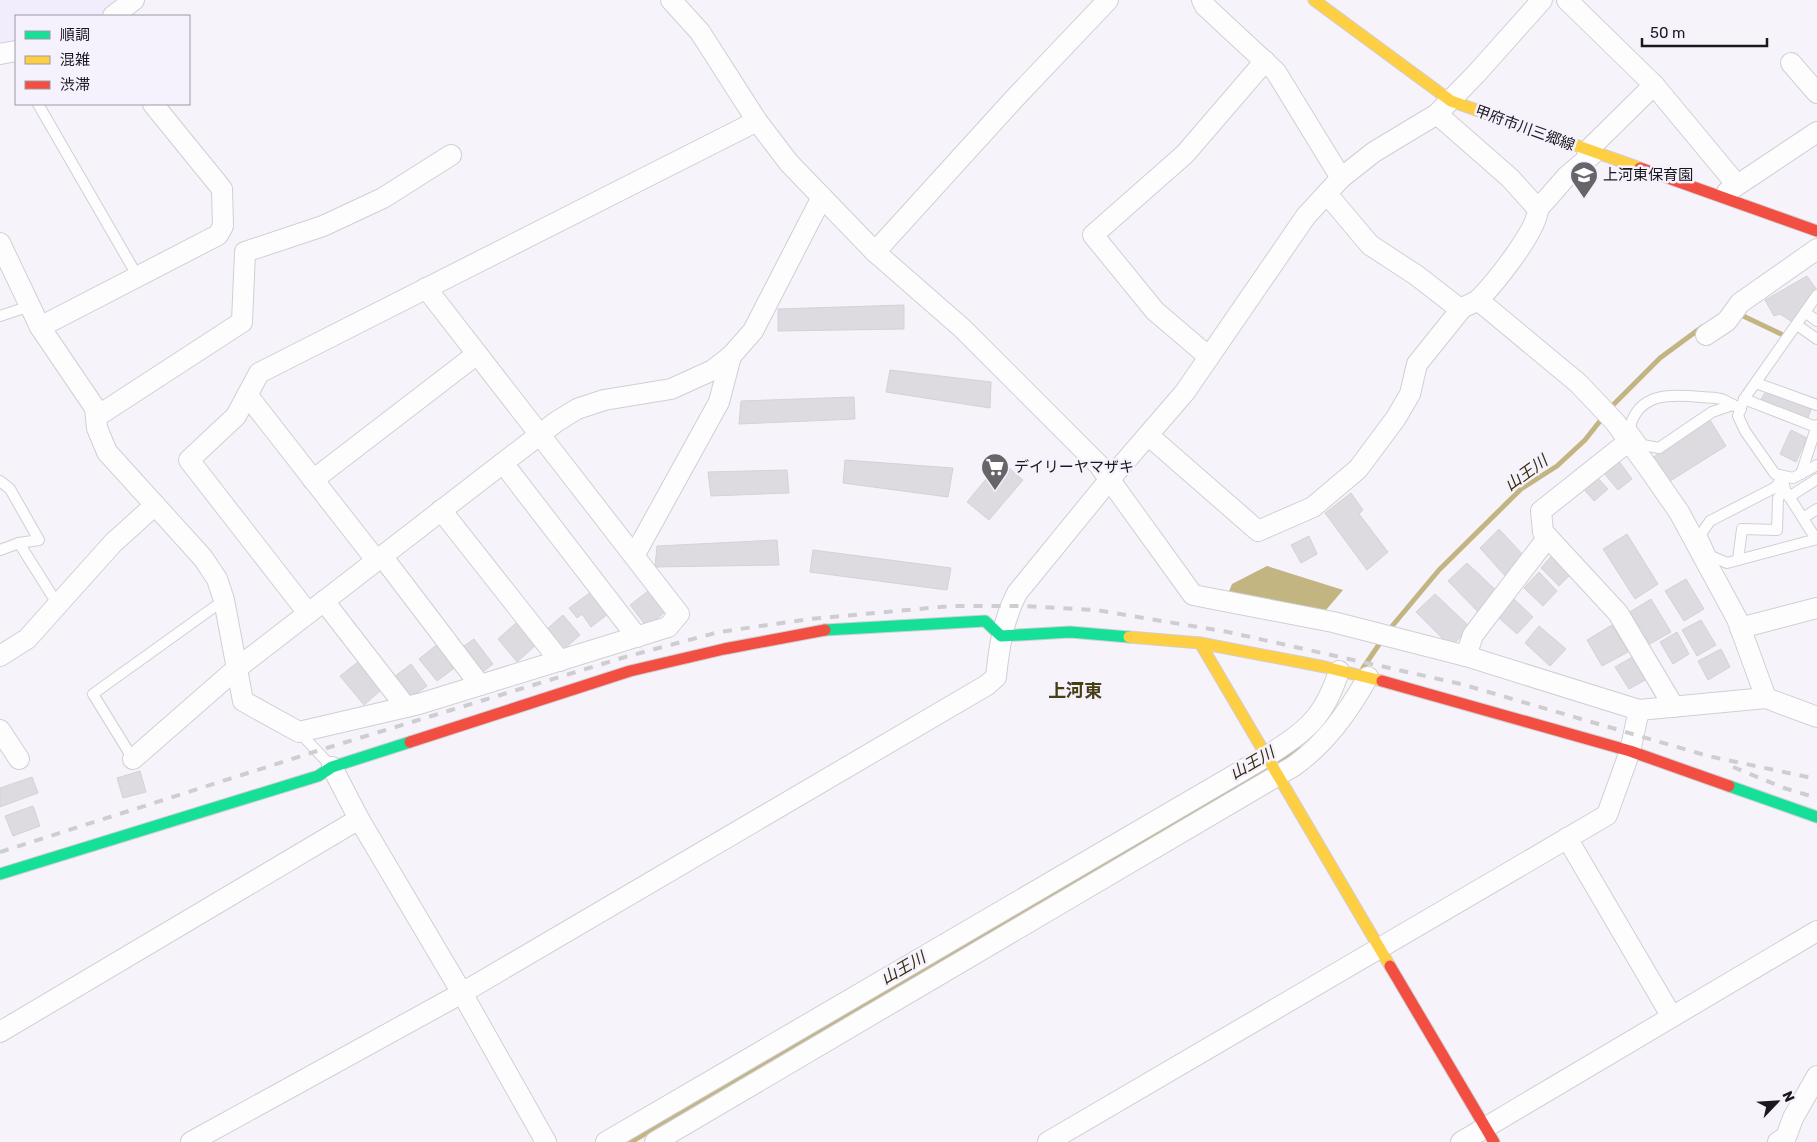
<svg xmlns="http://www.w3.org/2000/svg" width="1817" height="1142" font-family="Rubik,'Noto Sans JP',sans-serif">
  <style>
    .built { fill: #f2edfc }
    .water { fill: #c2b582 }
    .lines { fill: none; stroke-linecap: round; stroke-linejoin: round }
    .stream { stroke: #c2b582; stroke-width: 5 }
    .building { fill: #dddbe0; stroke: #d4d2d8 }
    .lane-casing { stroke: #d0cfd4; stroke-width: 12 }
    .street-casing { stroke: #d0cfd4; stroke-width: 22 }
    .fast-casing { stroke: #d0cfd4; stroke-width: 13 }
    .slow-casing { stroke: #d0cfd4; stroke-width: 13 }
    .jam-casing { stroke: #d0cfd4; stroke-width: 13 }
    .lane { stroke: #fefdfe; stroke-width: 10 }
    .street { stroke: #fefdfe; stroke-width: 20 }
    .fast { stroke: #16e098; stroke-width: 11 }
    .slow { stroke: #ffcf43; stroke-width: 11 }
    .jam { stroke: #f24e42; stroke-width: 11 }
    .rail { stroke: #ceced0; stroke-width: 4; stroke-dasharray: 9 9; stroke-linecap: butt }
    .labels { text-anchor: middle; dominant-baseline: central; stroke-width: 5; stroke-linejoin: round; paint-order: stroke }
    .street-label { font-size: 15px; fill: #1a181d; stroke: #f5f1fd }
    .poi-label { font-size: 15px; fill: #1a181d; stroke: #f5f1fd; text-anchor: start }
    .water-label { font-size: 16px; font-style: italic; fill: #342c0a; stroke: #f5f1fd }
    .quarter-label { font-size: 18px; font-weight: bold; fill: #473e14; stroke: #f5f1fd }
  </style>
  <rect width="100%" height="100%" fill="#f6f4fa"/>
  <!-- built -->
  <polygon class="built" points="0,0 134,0 113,16 16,16 16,51 0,54"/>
  <!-- water -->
  <polygon class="water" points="1267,566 1343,590 1326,610 1228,594 1232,584"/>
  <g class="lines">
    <!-- stream -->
    <g class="stream">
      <polyline points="1739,314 1781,334"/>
      <polyline points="1609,409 1660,358 1702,327"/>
      <polyline points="1388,631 1439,570 1521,489 1557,466 1585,440 1604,416"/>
      <polyline points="1363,668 1382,640"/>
      <polyline points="1280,762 1300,749"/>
      <polyline points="631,1142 1266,770"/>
    </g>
  </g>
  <!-- building -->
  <g class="building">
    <polygon points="1807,276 1817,290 1817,295 1797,325 1780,314 1774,316 1765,300"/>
    <polygon points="904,305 904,329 778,331 778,309"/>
    <polygon points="890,370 991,382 990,408 886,392"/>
    <polygon points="1766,391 1811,409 1808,418 1760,401"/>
    <polygon points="854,397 855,419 739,424 741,401"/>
    <polygon points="1710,420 1726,446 1667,483 1652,458"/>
    <polygon points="1791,430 1807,438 1796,462 1780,454"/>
    <polygon points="845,460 953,468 948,497 843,483"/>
    <polygon points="1618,460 1632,479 1618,490 1603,472"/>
    <polygon points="1001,461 1023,480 989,520 967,502"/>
    <polygon points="787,470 789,493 711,496 708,472"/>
    <polygon points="1596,476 1608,489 1594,501 1583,488"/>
    <polygon points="1351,493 1363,510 1359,514 1388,552 1367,570 1325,513"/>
    <polygon points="1499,529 1526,558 1507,578 1480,548"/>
    <polygon points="1627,534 1658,584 1635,599 1603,549"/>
    <polygon points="1309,536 1317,554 1301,563 1291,545"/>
    <polygon points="777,540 779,565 655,567 657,546"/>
    <polygon points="813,550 951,568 947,590 810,572"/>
    <polygon points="1555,552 1574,571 1559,586 1541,568"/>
    <polygon points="1467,563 1502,596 1482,616 1448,581"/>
    <polygon points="1539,572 1557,591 1543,606 1524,588"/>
    <polygon points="1686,579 1704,609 1684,621 1665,591"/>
    <polygon points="648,591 665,612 647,627 630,605"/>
    <polygon points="591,592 608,614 591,627 582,614 577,618 569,608"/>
    <polygon points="1435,594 1470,627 1451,647 1416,612"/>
    <polygon points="1513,598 1533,617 1517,634 1499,618"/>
    <polygon points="1651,599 1671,632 1648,645 1628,613"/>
    <polygon points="563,615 580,635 563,650 546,630"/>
    <polygon points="1701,620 1716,645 1697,656 1682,630"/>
    <polygon points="517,622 536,645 517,662 498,639"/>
    <polygon points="1612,625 1628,652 1602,666 1587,640"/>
    <polygon points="1539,626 1566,649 1550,666 1525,643"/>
    <polygon points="1677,632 1689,654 1673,664 1660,642"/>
    <polygon points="474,639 493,664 480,674 461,648"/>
    <polygon points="439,643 457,666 437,681 419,659"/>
    <polygon points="1721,649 1730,667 1708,680 1698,661"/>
    <polygon points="1634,656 1647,679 1629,689 1615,667"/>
    <polygon points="358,662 381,690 364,705 340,676"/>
    <polygon points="411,664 427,686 410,698 394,677"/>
    <polygon points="140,771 146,792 123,798 117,778"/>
    <polygon points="32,777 38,793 0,807 0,788"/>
    <polygon points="33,806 40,826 13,836 5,816"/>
  </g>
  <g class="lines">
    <!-- lane casing -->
    <g class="lane-casing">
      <g id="lane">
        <polyline points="38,104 138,277"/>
        <polyline points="1817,295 1744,399 1738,416 1745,431 1775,474 1793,478 1817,465"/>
        <polyline points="1805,312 1817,321"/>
        <polyline points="0,316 30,306"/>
        <polyline points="1797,325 1817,339"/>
        <polyline points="1756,383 1817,405"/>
        <polyline points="1744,399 1816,427"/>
        <path d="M1732 405 1712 412 1659 448 1643 445 1630 427C1639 392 1672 394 1701 397 1708 398 1717 397 1724 400 1730 403 1735 406 1741 409"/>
        <polyline points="1801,474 1817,425"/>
        <polyline points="1783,476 1776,487 1710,521 1701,534 1711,556 1727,563 1817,539"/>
        <polyline points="0,481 10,489 39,540 19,543 58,605"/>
        <polyline points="1784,484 1785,490 1816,539"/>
        <polyline points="1789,497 1817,479"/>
        <polyline points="1803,518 1817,509"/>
        <polyline points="0,550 19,543"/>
        <polyline points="1738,560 1742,529 1777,530 1778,498 1785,490"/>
        <polyline points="299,732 331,766"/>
        <polyline points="133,759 93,694 224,600"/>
      </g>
    </g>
    <!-- street casing -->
    <g class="street-casing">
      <g id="street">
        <polyline points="671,0 700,32 757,121 789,163 875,252 962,328 1099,465 1193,595 1333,622 1466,656 1639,710 1766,698 1817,717"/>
        <polyline points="1202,0 1205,6 1276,72 1341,178"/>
        <polyline points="1567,0 1654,85 1737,185"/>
        <polyline points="113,16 134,0"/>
        <polyline points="0,54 16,51"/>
        <polyline points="1791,63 1817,93"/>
        <polyline points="1587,151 1654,85"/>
        <polyline points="1727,192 1817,132"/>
        <path d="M1327 194 1370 245 1416 275 1456 306 1462 308C1467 305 1475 303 1479 299 1495 283 1537 231 1538 209L1510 178 1437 114"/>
        <polyline points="1538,209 1567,176 1594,153"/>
        <polyline points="0,243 40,327 95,408 97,428 107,452 203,558 217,579 224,600 243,701 299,732 419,704 668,627 679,614 426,288"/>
        <polyline points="875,252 1014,99 1108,0"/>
        <polyline points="1478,300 1578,383 1615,422 1647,466 1679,512 1737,619 1766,698"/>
        <polyline points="40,327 218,235 223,226 222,189 153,104"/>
        <polyline points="1706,335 1727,321 1740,303 1817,249"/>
        <polyline points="1209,357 1155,311 1093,235 1185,154 1265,61"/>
        <polyline points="248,396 376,560"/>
        <polyline points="96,417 242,322 245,252 323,226 383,198 451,155"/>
        <polyline points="1148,435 1258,531 1313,507 1358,469 1396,418 1410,394 1417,364 1462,308"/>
        <polyline points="1629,441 1541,511 1543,532 1618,613 1674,707"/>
        <polyline points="503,463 637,637"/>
        <polyline points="313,480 477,354"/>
        <polyline points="441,510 560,661"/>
        <polyline points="382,556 480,685"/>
        <polyline points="634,556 719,402 731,356"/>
        <polyline points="324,601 406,707"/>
        <polyline points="308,613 189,460 236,416 259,373 757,121"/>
        <polyline points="1740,628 1817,608"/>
        <polyline points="0,656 27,639 113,543 155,505"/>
        <polyline points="1466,656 1473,635 1548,537"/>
        <polyline points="0,730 19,759"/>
        <polyline points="133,759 236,669 556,422 577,409 604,400 671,389 713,370 731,356 753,331 822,197"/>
        <polyline points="332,767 359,819 462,993 546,1142"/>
        <polyline points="1567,838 1672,1017"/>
        <polyline points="0,1032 359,819"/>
        <path d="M191 1142 462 993 987 685 996 677C999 648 1003 620 1017 593L1110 479 1185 392 1306 216 1341 178 1374 152 1437 114 1476 74 1542 0"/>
        <path d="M606 1142 1267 756C1307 730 1324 718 1339 671"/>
        <path d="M655 1142 1294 766C1327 742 1348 712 1368 677"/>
        <polyline points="1048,1142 1607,815 1630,751 1639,710"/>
        <polyline points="1461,1142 1817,931"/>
        <polyline points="1778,1142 1786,1137 1793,1118 1817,1076"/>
      </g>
    </g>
    <!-- fast casing -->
    <g class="fast-casing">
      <g id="fast">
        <polyline points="825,630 985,621 1001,636 1070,632 1129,637"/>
        <polyline points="1729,786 1817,817"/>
        <polyline points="0,874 318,776 332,767 410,742"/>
      </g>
    </g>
    <!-- slow casing -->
    <g class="slow-casing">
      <g id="slow">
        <polyline points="1314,0 1451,101 1640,168"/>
        <polyline points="1129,637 1200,643 1325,667 1382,681"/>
        <polyline points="1200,643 1390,966"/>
      </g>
    </g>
    <!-- jam casing -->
    <g class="jam-casing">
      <g id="jam">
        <polyline points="1640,168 1817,231"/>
        <polyline points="1382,681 1630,751 1729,786"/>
        <polyline points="410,742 630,671 724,649 825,630"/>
        <polyline points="1390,966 1494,1142"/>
      </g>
    </g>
    <!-- lane -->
    <use href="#lane" class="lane"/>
    <!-- street -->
    <use href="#street" class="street"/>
    <!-- fast -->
    <use href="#fast" class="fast"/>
    <!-- slow -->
    <use href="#slow" class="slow"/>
    <!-- jam -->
    <use href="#jam" class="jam"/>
    <!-- rail -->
    <g class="rail">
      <polyline points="1733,767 1784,788 1817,798"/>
      <polyline points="0,852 317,751 625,657 719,632 810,619 951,606 1024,606 1096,610 1228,632 1461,684 1708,756 1817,779"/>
    </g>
  </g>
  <!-- icons -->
  <defs>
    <g id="school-pin" transform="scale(1.4375)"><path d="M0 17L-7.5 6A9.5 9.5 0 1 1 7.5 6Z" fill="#67656a" stroke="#f5f1fd"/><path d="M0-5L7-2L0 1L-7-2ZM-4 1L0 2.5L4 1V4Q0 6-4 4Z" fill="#fff"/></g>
    <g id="supermarket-pin" transform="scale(1.4375)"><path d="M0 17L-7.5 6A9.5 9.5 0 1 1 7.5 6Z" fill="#67656a" stroke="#f5f1fd"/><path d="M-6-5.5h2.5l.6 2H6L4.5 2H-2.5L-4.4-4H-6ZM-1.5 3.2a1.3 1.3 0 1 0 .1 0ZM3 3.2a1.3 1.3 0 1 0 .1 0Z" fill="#fff"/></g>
  </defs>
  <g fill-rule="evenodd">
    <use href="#school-pin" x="1584" y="175"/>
    <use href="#supermarket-pin" x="995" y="467"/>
  </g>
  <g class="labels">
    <!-- street labels -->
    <g class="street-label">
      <text transform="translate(1525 128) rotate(20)">甲府市川三郷線</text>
    </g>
    <!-- poi labels -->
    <g class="poi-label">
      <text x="1603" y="175">上河東保育園</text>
      <text x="1014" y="467">デイリーヤマザキ</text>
    </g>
    <!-- water labels -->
    <g class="water-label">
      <text transform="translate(1526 473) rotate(-36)">山王川</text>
      <text transform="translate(1252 763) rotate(-30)">山王川</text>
      <text transform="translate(903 968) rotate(-30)">山王川</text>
    </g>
    <!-- quarter labels -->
    <g class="quarter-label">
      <text x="1075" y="691">上河東</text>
    </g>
  </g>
  <!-- legend -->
  <rect x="15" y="15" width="175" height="90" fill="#f5f1fd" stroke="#9d9aa3"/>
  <rect x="25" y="31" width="25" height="8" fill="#16e098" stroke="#9d9aa3"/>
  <text x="60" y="40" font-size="15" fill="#1a181d">順調</text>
  <rect x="25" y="56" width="25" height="8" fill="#ffcf43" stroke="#9d9aa3"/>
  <text x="60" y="65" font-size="15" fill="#1a181d">混雑</text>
  <rect x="25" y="81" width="25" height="8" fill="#f24e42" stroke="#9d9aa3"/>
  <text x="60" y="90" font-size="15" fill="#1a181d">渋滞</text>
  <!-- north arrow -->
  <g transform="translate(1777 1102) rotate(65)" stroke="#f5f1fd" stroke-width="4" paint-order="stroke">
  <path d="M0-4L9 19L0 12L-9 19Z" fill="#1a181d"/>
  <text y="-8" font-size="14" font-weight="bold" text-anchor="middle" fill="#1a181d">N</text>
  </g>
  <!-- scale -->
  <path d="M1642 38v8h125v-8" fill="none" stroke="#1a181d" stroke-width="2.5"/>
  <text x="1650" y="38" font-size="15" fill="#1a181d" stroke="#f5f1fd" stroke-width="4" paint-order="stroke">50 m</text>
</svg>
